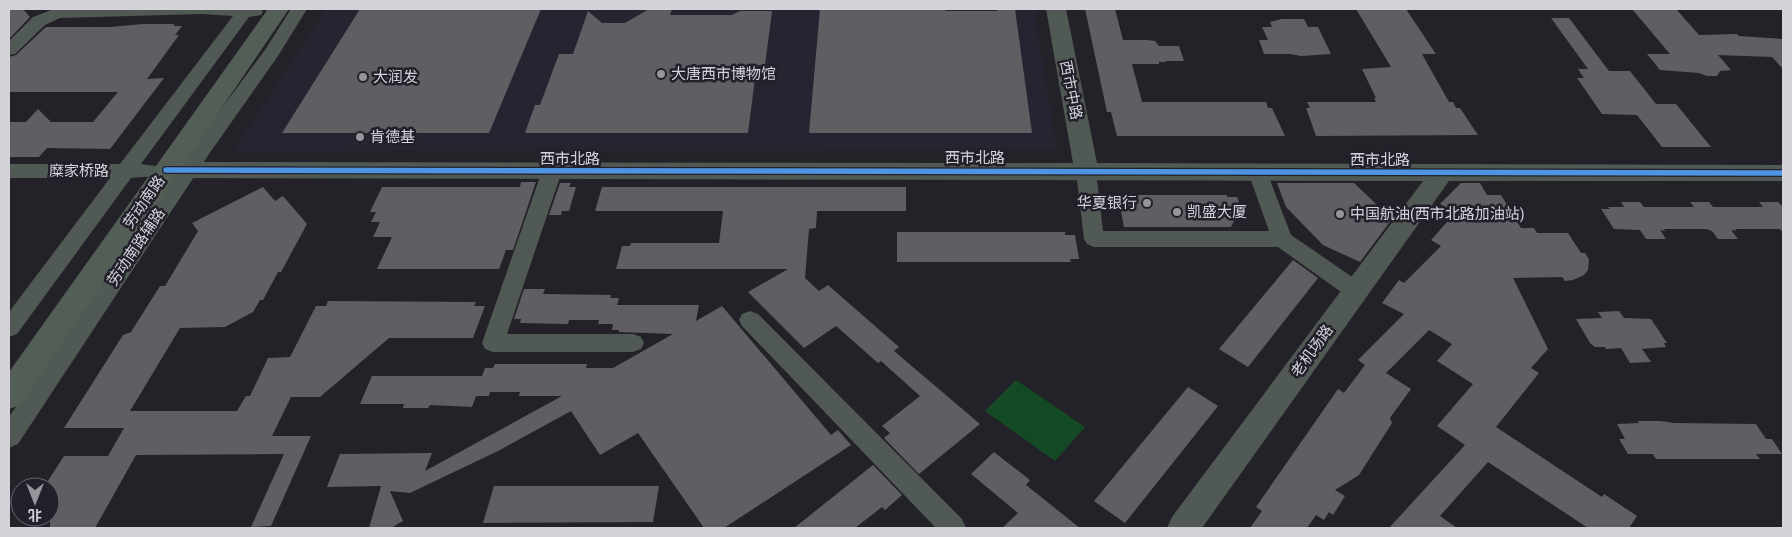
<svg xmlns="http://www.w3.org/2000/svg" width="1792" height="537" font-family="'Roboto Condensed','Noto Sans SC',sans-serif">
  <style>
    .built { fill: #272432 }
    .green { fill: #144925 }
    .building { fill: #5f5e63 }
    .lines { fill: none; stroke-linecap: round; stroke-linejoin: round }
    .minor { fill: #515954; fill-rule: evenodd }
    .tertiary { fill: #515954; fill-rule: evenodd }
    .secondary { fill: #535e56; fill-rule: evenodd }
    .cycleway-casing { stroke: #22202a; stroke-width: 8 }
    .cycleway { stroke: #4d94e3; stroke-width: 5.5 }
    .poi-dot { fill: #96959b; stroke: #22202a; stroke-width: 2 }
    .labels { text-anchor: middle; dominant-baseline: central; stroke-width: 5; stroke-linejoin: round; paint-order: stroke }
    .poi-label { font-size: 15px; fill: #d4d3d9; stroke: #22202a; text-anchor: start }
    .street-label { font-size: 15px; fill: #d4d3d9; stroke: #22202a }
  </style>
  <rect width="100%" height="100%" fill="#232228"/>
  <!-- built -->
  <polygon class="built" points="326,9 1034,9 1057,150 232,152"/>
  <!-- green -->
  <polygon class="green" points="1016,380 1085,427 1055,461 985,411"/>
  <!-- building -->
  <g class="building">
    <polygon points="9,9 23,9 30,17 9,39"/>
    <polygon points="360,9 541,9 489,133 282,133"/>
    <polygon points="649,9 672,9 670,15 732,15 740,11 772,11 765,65 758,65 755,78 748,133 525,133 535,105 540,105 559,54 573,54 588,11 602,23 625,23"/>
    <polygon points="820,9 945,9 945,11 997,11 997,9 1015,9 1032,133 809,133"/>
    <polygon points="1085,9 1115,9 1123,40 1147,40 1155,41 1159,46 1179,46 1184,61 1166,61 1166,62 1159,62 1159,64 1132,64 1142,102 1266,102 1268,108 1272,108 1285,136 1117,136 1111,112 1107,112"/>
    <polygon points="1356,9 1406,9 1436,54 1422,54 1449,102 1453,102 1456,108 1460,108 1478,135 1316,136 1306,108 1310,108 1307,102 1376,102 1374,98 1376,98 1362,69 1391,67"/>
    <polygon points="1632,9 1676,9 1699,35 1737,34 1739,36 1783,39 1783,69 1772,57 1718,55 1731,70 1720,71 1717,76 1707,76 1699,73 1660,70 1647,54 1670,54"/>
    <polygon points="1551,18 1569,18 1609,71 1630,71 1656,104 1676,104 1711,147 1662,147 1637,115 1602,114 1577,78 1584,78 1578,69 1588,69"/>
    <polygon points="1282,19 1304,19 1308,27 1318,27 1331,54 1301,56 1290,54 1264,54 1259,40 1268,40 1262,27 1272,27 1270,22"/>
    <polygon points="143,24 175,24 173,26 182,26 175,35 179,35 147,79 164,78 110,149 47,148 39,157 9,157 9,122 26,122 38,109 51,122 93,122 118,92 9,92 9,57 16,55 46,27 110,27"/>
    <polygon points="521,182 536,182 513,250 506,250 499,269 377,269 392,237 373,237 380,222 371,222 376,212 370,212 382,187 520,187"/>
    <polygon points="560,183 571,183 569,187 576,187 569,211 562,211 561,215 549,215"/>
    <polygon points="1277,183 1354,183 1392,219 1360,262 1323,245 1286,207"/>
    <polygon points="1461,183 1480,183 1487,195 1501,195 1521,228 1534,228 1537,233 1568,233 1581,253 1585,253 1589,259 1588,270 1584,275 1573,280 1565,281 1562,277 1513,278 1548,349 1531,368 1539,373 1496,427 1602,497 1604,494 1637,516 1629,528 1588,528 1488,462 1440,516 1457,528 1389,528 1465,445 1437,426 1473,384 1437,361 1452,344 1429,330 1386,373 1411,389 1390,418 1392,423 1359,475 1335,490 1345,496 1333,515 1329,512 1324,520 1316,515 1307,528 1250,528 1262,511 1256,507 1338,389 1344,393 1365,365 1358,360 1404,314 1382,303 1399,280 1404,283 1441,246 1431,240 1456,212 1440,204"/>
    <polygon points="263,187 275,201 283,196 307,224 281,272 278,272 263,300 260,300 253,312 225,327 180,328 130,411 237,411 246,396 250,396 268,358 290,357 316,306 326,306 328,301 476,302 474,306 485,306 473,338 389,338 320,397 291,397 272,436 311,436 271,526 251,527 284,454 136,455 95,528 50,528 50,487 44,487 64,456 108,456 124,428 64,428 123,335 131,332 160,286 165,286 198,231 192,223"/>
    <polygon points="602,187 906,187 906,211 817,211 816,228 809,229 805,278 819,291 828,285 899,347 894,351 980,424 919,474 884,438 890,433 882,426 920,396 881,361 878,363 836,326 804,348 748,292 788,269 616,269 622,246 630,246 631,243 719,243 723,211 595,211"/>
    <polygon points="1127,195 1227,195 1227,197 1237,197 1241,207 1231,227 1124,227 1118,196"/>
    <polygon points="1621,202 1640,202 1644,207 1694,207 1690,202 1709,202 1713,207 1763,207 1759,202 1778,202 1783,207 1783,232 1780,229 1735,229 1737,231 1731,230 1738,239 1718,239 1712,231 1706,229 1664,229 1665,231 1660,230 1666,239 1646,239 1640,230 1614,229 1601,209 1610,209 1608,207 1624,207"/>
    <polygon points="897,232 1065,232 1065,235 1075,235 1079,259 1070,259 1071,262 897,262"/>
    <polygon points="1293,260 1318,278 1248,367 1219,349"/>
    <polygon points="524,289 545,289 543,294 611,295 610,298 619,298 617,305 699,305 696,321 722,306 831,435 838,430 851,445 724,528 704,528 638,433 600,455 571,411 498,451 410,493 390,491 403,521 391,528 369,528 381,486 327,487 340,454 432,453 425,471 562,396 519,396 520,392 490,392 489,396 476,396 472,407 430,405 428,408 403,408 404,404 360,404 372,376 482,376 485,368 493,368 495,364 587,364 586,368 613,368 673,334 619,332 619,330 612,330 613,324 598,324 599,320 569,320 568,324 520,323 521,319 514,319"/>
    <polygon points="1619,311 1624,318 1651,319 1667,343 1664,343 1666,347 1642,349 1651,362 1630,363 1621,348 1606,349 1605,347 1595,347 1590,343 1576,319 1602,318 1598,312"/>
    <polygon points="1188,387 1218,406 1125,523 1094,501"/>
    <polygon points="1638,421 1660,421 1674,423 1756,424 1766,439 1772,439 1782,454 1756,454 1760,459 1656,459 1653,454 1628,454 1619,439 1625,439 1617,424 1639,423"/>
    <polygon points="994,452 1030,480 1026,485 1080,528 1002,528 1018,513 971,474"/>
    <polygon points="873,465 902,495 885,510 882,507 855,528 794,528"/>
    <polygon points="494,486 659,486 653,522 483,523"/>
  </g>
  <g class="lines">
    <!-- minor -->
    <g class="minor">
      <polygon points="54,9 261,9 263,12 261,15 249,17 141,164 156,166 159,171 156,176 131,178 17,334 9,337 9,312 110,178 9,178 9,164 120,164 233,16 202,14 60,18 45,25 15,54 9,55 9,41 33,17"/>
      <polygon points="291,9 307,9 278,56 209,154 18,444 9,448 9,417 195,144 265,50"/>
      <polygon points="552,164 559,166 562,171 507,334 633,334 641,337 644,343 641,349 633,352 493,352 485,349 482,343 542,171 545,166"/>
      <polygon points="1086,164 1093,166 1096,171 1103,231 1269,231 1248,172 1251,167 1258,165 1265,167 1291,235 1364,285 1367,291 1364,297 1356,299 1348,297 1278,247 1094,247 1087,244 1084,239 1076,171 1079,166"/>
      <polygon points="750,311 758,314 962,519 966,528 936,528 742,326 739,320 742,314"/>
    </g>
    <!-- tertiary -->
    <polygon class="tertiary" points="1046,9 1066,9 1097,163 1783,165 1783,181 1449,181 1202,528 1167,528 1172,517 1423,181 166,178 158,176 154,170 158,164 166,162 1073,163"/>
    <!-- secondary -->
    <polygon class="secondary" points="268,9 289,9 20,405 9,409 9,372"/>
    <!-- cycleway casing -->
    <g class="cycleway-casing">
      <polyline id="cycleway" points="166,170 1783,173"/>
    </g>
    <!-- cycleway -->
    <use href="#cycleway" class="cycleway"/>
  </g>
  <!-- markers -->
  <g class="poi-dot">
    <circle cx="661" cy="74" r="5"/>
    <circle cx="363" cy="77" r="5"/>
    <circle cx="360" cy="137" r="5"/>
    <circle cx="1147" cy="203" r="5"/>
    <circle cx="1177" cy="212" r="5"/>
    <circle cx="1340" cy="214" r="5"/>
  </g>
  <g class="labels">
    <!-- poi labels -->
    <g class="poi-label">
      <text x="671" y="74">大唐西市博物馆</text>
      <text x="373" y="77">大润发</text>
      <text x="370" y="137">肯德基</text>
      <text x="1137" y="203" text-anchor="end">华夏银行</text>
      <text x="1187" y="212">凯盛大厦</text>
      <text x="1350" y="214">中国航油(西市北路加油站)</text>
    </g>
    <!-- street labels -->
    <g class="street-label">
      <text transform="translate(1071 90) rotate(79)">西市中路</text>
      <text x="975" y="158">西市北路</text>
      <text x="570" y="159">西市北路</text>
      <text x="1380" y="160">西市北路</text>
      <text x="79" y="171">糜家桥路</text>
      <text transform="translate(144 202) rotate(-55)">劳动南路</text>
      <text transform="translate(136 247) rotate(-56)">劳动南路辅路</text>
      <text transform="translate(1312 351) rotate(-54)">老机场路</text>
    </g>
  </g>
  <!-- border -->
  <rect width="1792" height="537" fill="none" stroke="#d4d3d9" stroke-width="20"/>
  <!-- north arrow -->
  <g transform="translate(35 502) rotate(180)"><circle r="24" fill="#22202a" stroke="#696870"/>
  <path d="M0-4L9 19L0 12L-9 19Z" fill="#96959b"/>
  <text y="-8" font-size="14" font-weight="bold" text-anchor="middle" fill="#d4d3d9">北</text>
  </g>
</svg>
